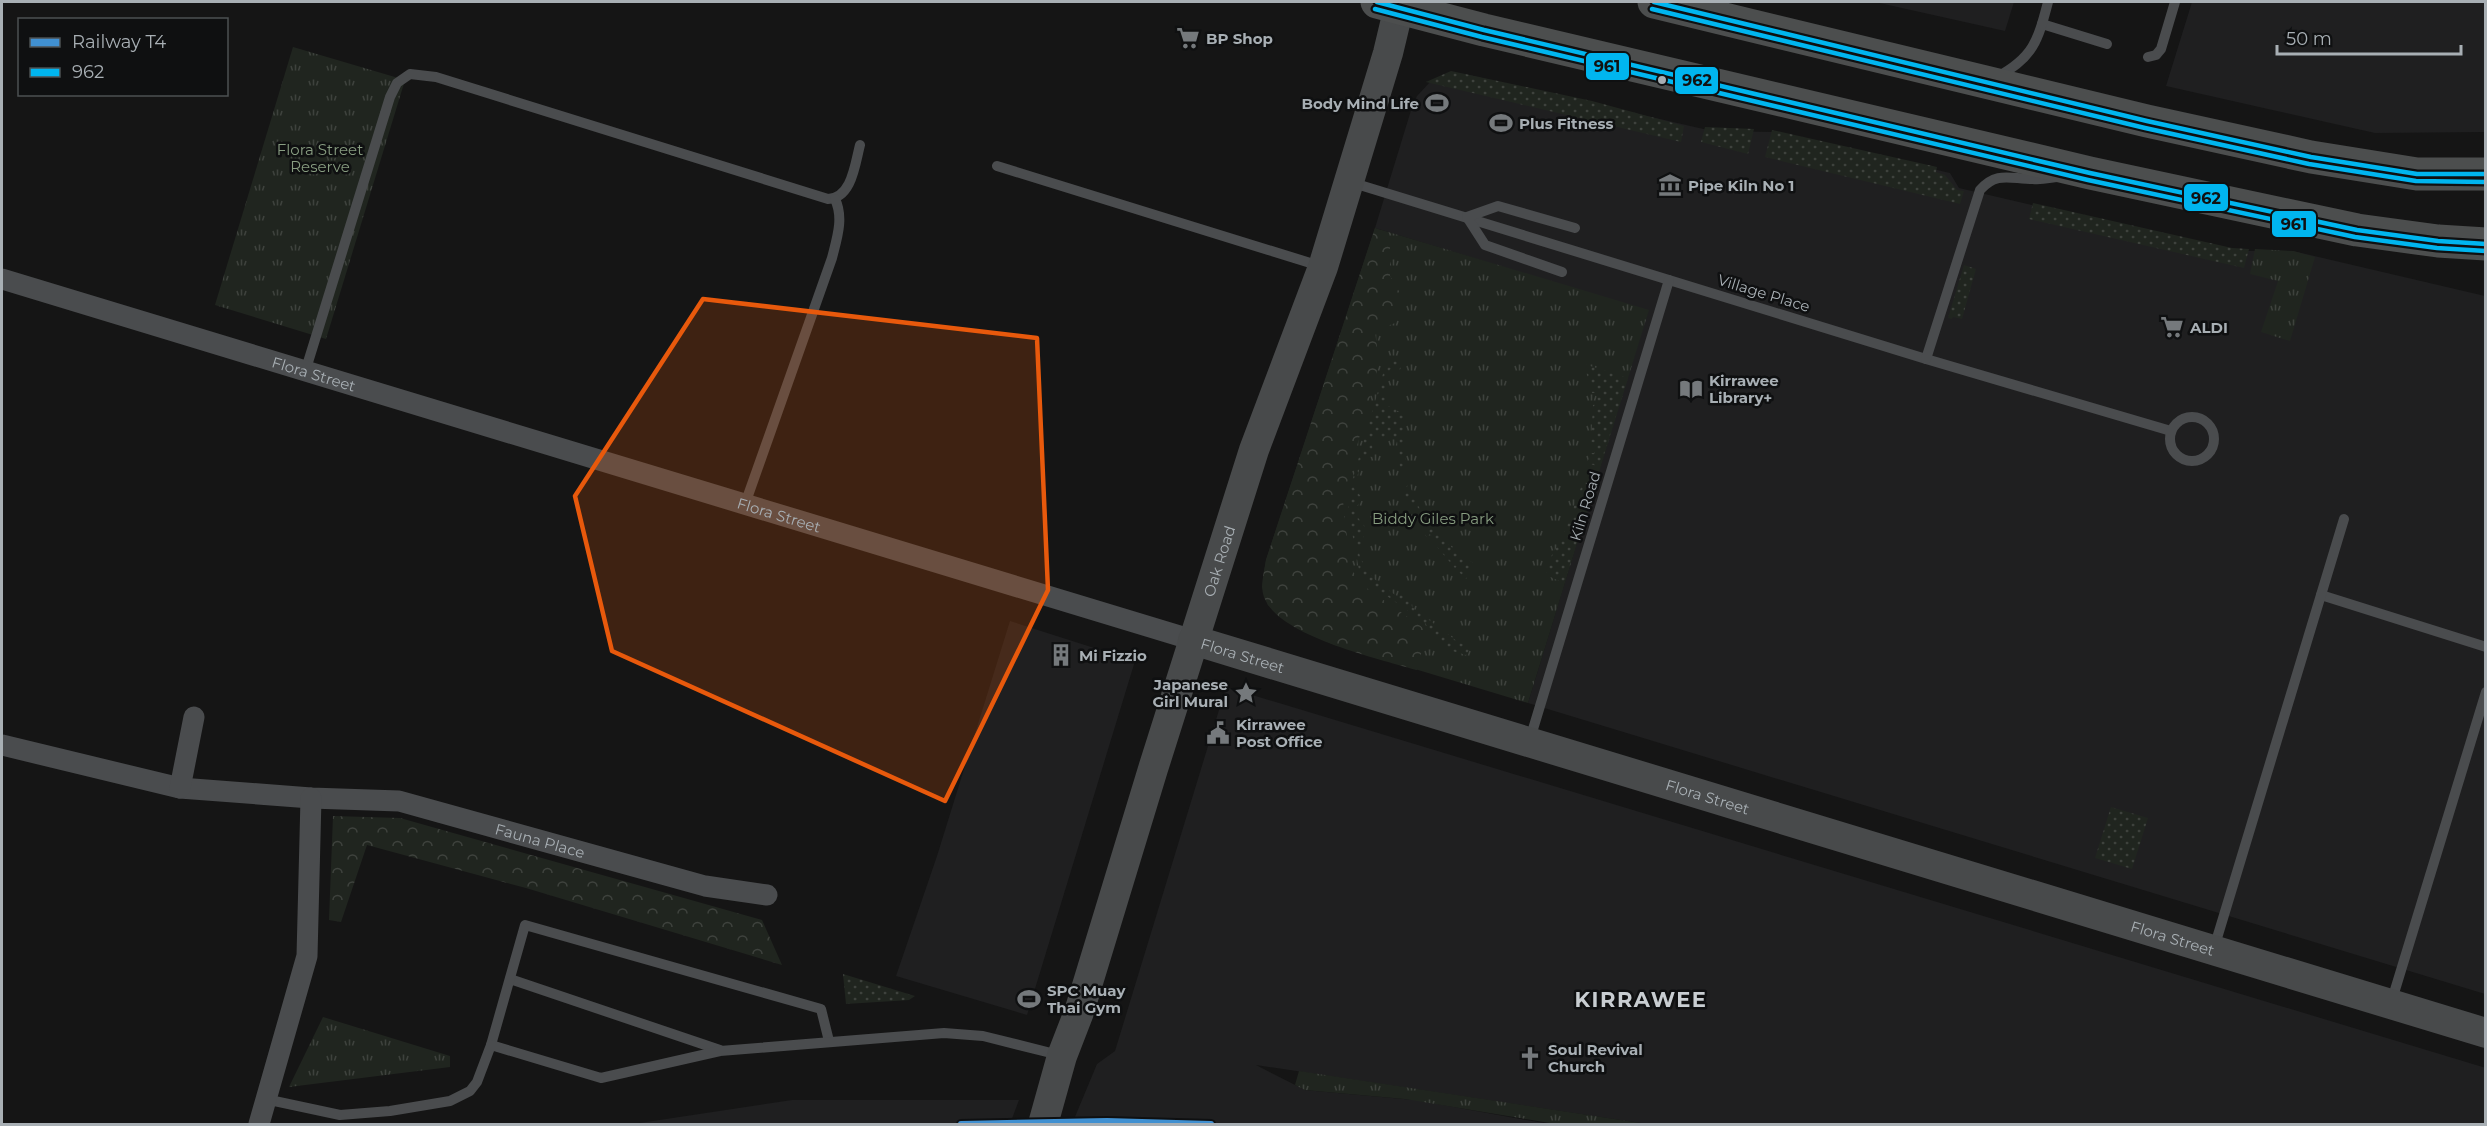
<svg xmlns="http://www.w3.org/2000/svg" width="2487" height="1126" font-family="Montserrat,sans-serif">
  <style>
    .built { fill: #1f1f20 }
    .grass { fill: url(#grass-tufts) }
    .forest { fill: url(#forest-crowns) }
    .garden { fill: url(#garden-dots) }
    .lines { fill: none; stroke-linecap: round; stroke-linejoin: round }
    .lane { stroke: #4a4c4e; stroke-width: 10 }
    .street { stroke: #4a4c4e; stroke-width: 21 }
    .secondary { stroke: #484a4b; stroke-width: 30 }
    .highway { stroke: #4c4e4e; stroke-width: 33 }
    .bus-1-casing { stroke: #0f1011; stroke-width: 9 }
    .bus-2-casing { stroke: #0f1011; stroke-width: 9 }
    .bus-1 { stroke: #00b5ef; stroke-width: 4.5 }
    .bus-2 { stroke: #00b5ef; stroke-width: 4.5 }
    .rail-1-casing { stroke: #0f1011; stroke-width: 10 }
    .rail-1 { stroke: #4090d1; stroke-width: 6 }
    .marked { fill: #e8590c; fill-opacity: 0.2; stroke: #e8590c; stroke-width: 4.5; stroke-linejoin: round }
    .bus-dot { fill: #a8afb4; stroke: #0f1011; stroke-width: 2 }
    .labels { text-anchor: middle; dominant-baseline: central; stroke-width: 5; stroke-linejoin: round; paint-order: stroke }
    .poi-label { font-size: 15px; font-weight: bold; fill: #a8afb4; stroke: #0f1011; text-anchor: start }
    .park-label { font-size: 15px; fill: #889d81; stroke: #0f1011 }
    .street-label { font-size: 15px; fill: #a8afb4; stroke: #0f1011 }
    .district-label { font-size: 21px; font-weight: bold; letter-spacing: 1.5px; fill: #c8cdd1; stroke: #0f1011 }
    .line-badge { stroke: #0f1011; stroke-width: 2 }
    .pale-badge-label { font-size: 16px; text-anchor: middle; font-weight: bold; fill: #111 }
  </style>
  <defs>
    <pattern id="grass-tufts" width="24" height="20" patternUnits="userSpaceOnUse" patternTransform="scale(1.5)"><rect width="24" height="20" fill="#20251f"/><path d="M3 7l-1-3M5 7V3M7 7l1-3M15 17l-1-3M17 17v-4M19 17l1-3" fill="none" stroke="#3e423d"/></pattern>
    <pattern id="forest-crowns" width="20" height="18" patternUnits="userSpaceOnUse" patternTransform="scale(1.5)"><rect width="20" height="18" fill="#20251f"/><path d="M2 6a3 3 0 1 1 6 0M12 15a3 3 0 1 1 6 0" fill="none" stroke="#3e423d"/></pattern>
    <pattern id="garden-dots" width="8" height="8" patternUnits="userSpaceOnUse" patternTransform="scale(1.5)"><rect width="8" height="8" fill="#20251f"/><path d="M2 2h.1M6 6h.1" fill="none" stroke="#3e423d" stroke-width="1.8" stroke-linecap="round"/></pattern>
  </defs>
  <rect width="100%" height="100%" fill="#151515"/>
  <!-- built -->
  <g class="built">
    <polygon points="1875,2 2014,2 2005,31"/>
    <polygon points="2192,2 2485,2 2485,132 2375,133 2166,86"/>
    <polygon points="1449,73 1465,74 1712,131 1776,132 1950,173 1959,188 2230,251 2293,251 2485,296 2485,994 1528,703 1648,311 1375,228 1412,107 1417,96 1431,81"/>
    <polygon points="1010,621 1135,661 1027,1015 896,976 937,856"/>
    <polygon points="1226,687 2486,1068 2485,1124 1647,1124 1256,1065 1305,1090 1415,1100 1549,1124 1072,1124 1097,1064 1115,1051"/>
    <polygon points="792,1100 1019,1100 1010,1124 633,1124"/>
  </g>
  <!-- grass -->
  <g class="grass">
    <polygon points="293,47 405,80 326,339 215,305"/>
    <polygon points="1375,228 1649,310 1528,703 1332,644 1301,630 1268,605 1262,587 1266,560"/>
    <polygon points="2255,249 2293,251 2315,257 2290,341 2261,332 2278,281 2250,274"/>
    <polygon points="323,1017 450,1056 450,1067 289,1087"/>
    <polygon points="1299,1071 1647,1124 1556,1124 1405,1099 1305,1090 1295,1085"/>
  </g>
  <!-- forest -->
  <g class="forest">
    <path d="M1375 228 1390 237V276L1403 298 1395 323 1375 331 1379 363 1344 495 1343 509 1351 563 1355 576 1369 590 1422 627 1426 634 1417 670C1380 659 1278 636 1264 597 1260 586 1264 572 1266 560Z"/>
    <polygon points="333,816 400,818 762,920 782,965 526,888 367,845 341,922 329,920"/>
  </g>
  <!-- garden -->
  <g class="garden">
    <polygon points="1451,71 1592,101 1684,126 1681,142 1426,82"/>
    <polygon points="1705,127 1754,129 1748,154 1701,142"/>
    <polygon points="1772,130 1937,167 1936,172 1945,175 1957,190 1964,191 1960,204 1765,157"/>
    <polygon points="2033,203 2232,248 2249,249 2244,268 2029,219"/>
    <polygon points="1964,265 1976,269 1962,319 1953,317 1952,319 1948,318"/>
    <path d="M1404 360 1399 372 1390 369 1385 387 1386 406H1395L1397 412 1403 411 1406 468 1400 469 1397 441 1394 438 1374 439 1372 442 1373 457 1363 456 1354 488 1363 499 1356 507 1355 514 1366 528 1359 553C1365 576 1382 585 1398 597L1402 593 1411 601 1412 607 1458 642 1471 647 1466 655 1442 648 1425 623 1380 591 1359 570 1348 510 1351 485 1385 367 1388 362Z"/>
    <polygon points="1584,364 1628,378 1600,467 1587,463 1590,453 1594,453 1596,443 1591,442 1593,405 1598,404 1596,393 1592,393"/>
    <polygon points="1583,482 1595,485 1564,583 1548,576 1545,567 1563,536"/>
    <path d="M1410 485C1421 521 1443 544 1475 564L1466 579 1458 571 1461 568 1458 565 1455 568 1431 540 1433 537 1430 534 1427 537 1421 530 1413 507 1408 505 1403 488Z"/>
    <polygon points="2111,807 2148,818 2132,869 2095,858"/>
    <polygon points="843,974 915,996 909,1000 846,1004"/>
  </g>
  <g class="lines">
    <!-- lane -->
    <g class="lane">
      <polyline points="2042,24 2107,44"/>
      <polyline points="2148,57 2156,55 2161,49 2175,2"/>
      <path d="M1997 77C2034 57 2038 40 2048 2"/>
      <polyline points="997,166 1320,266"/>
      <polyline points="1350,182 1926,359 2171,431"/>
      <polyline points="1562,272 1485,245 1467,217 1498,206 1575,228"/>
      <path d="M1926 359 1980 190C1997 171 2010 179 2033 179 2041 180 2049 178 2057 177"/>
      <path d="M305 372 390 97 397 83 410 74 436 77 828 199C852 198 855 164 860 145"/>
      <circle cx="2192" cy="439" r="22"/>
      <path d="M745 504 832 258C837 238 844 218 835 199"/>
      <polyline points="2321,595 2486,647"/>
      <polyline points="1530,739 1669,280"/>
      <polyline points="2214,948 2344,519"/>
      <polyline points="510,979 720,1050"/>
      <polyline points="2391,1003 2486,692"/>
      <polyline points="491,1045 525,925 821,1009 829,1041"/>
      <polyline points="265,1099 340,1115 390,1111 450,1101 470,1091 477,1082 491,1045 601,1078 720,1051 944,1033 983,1036 1059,1055"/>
    </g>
    <!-- street -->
    <g class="street">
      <path id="s1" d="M2 279 1193 640"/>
      <path id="s2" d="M2 745 180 788 311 798 399 801 705 886 767 895"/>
      <polyline points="180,788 194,717"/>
      <polyline points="259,1124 307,956 311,798"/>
    </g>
    <!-- secondary -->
    <g class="secondary">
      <path id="s3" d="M1193 640 2486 1033"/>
      <path id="s4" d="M1043 1124 1062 1056 1079 1012 1153 769 1254 450 1323 267 1388 53 1399 7"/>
    </g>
    <!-- highway -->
    <g class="highway">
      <polyline points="1377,2 1484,30 2090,173 2357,230 2438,241 2486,244"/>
      <polyline points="1654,2 2147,121 2311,157 2417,174 2486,174"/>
    </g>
    <!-- bus-1 casing -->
    <g class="bus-1-casing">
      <g id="bus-1">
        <polyline points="1377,2 1484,30 2090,173 2357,230 2438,241 2486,244"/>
        <polyline points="1654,2 2147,121 2311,157 2417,174 2486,174"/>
      </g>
    </g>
    <!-- bus-2 casing -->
    <g class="bus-2-casing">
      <g id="bus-2">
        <polyline points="1375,9 1482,37 2088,180 2355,237 2437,248 2486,251"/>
        <polyline points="1652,9 2145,128 2309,164 2416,181 2486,182"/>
      </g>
    </g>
    <!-- bus-1 -->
    <use href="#bus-1" class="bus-1"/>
    <!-- bus-2 -->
    <use href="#bus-2" class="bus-2"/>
    <!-- rail-1 casing -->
    <g class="rail-1-casing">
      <polyline id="rail-1" points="961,1124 1107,1121 1211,1124"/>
    </g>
    <!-- rail-1 -->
    <use href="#rail-1" class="rail-1"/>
  </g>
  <!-- marked area -->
  <path class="marked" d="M703 299 1037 338 1048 590 945 801 612 651 575 496Z"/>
  <!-- icons -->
  <defs>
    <g id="supermarket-bare" transform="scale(1.8)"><path d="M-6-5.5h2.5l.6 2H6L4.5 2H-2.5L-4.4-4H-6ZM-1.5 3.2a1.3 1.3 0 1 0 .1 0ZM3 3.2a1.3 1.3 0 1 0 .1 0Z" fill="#75797c" stroke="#0f1011" stroke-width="2.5" paint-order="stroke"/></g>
    <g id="stadium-bare" transform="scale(1.8)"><path d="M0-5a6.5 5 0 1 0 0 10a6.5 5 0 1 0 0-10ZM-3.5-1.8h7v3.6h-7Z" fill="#75797c" stroke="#0f1011" stroke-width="2.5" paint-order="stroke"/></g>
    <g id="museum-bare" transform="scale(1.8)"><path d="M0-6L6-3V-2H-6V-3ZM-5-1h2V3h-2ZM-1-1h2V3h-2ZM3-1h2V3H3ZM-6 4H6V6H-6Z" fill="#75797c" stroke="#0f1011" stroke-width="2.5" paint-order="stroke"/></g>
    <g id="library-bare" transform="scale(1.8)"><path d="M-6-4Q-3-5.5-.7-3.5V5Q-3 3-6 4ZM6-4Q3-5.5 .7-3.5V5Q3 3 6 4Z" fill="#75797c" stroke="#0f1011" stroke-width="2.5" paint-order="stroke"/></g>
    <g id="building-bare" transform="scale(1.8)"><path d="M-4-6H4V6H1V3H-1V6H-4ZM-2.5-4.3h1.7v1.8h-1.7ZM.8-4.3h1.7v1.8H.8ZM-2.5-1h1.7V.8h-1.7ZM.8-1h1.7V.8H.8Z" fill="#75797c" stroke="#0f1011" stroke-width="2.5" paint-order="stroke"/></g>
    <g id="sight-bare" transform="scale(1.8)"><path d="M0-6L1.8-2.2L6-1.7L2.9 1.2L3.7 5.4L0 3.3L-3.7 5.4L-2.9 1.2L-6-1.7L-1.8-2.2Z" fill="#75797c" stroke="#0f1011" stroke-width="2.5" paint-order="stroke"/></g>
    <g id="civic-bare" transform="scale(1.8)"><path d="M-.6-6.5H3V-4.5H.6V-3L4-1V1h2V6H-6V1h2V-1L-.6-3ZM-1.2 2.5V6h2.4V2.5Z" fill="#75797c" stroke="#0f1011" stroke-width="2.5" paint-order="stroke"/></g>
    <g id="church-bare" transform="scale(1.8)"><path d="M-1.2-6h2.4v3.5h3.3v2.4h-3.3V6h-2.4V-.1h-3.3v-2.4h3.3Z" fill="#75797c" stroke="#0f1011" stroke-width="2.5" paint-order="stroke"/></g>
  </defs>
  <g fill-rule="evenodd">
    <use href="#supermarket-bare" x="1188" y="38"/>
    <use href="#stadium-bare" x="1437" y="103"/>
    <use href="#stadium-bare" x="1501" y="123"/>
    <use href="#museum-bare" x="1670" y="185"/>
    <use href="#supermarket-bare" x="2172" y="327"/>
    <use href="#library-bare" x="1691" y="389"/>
    <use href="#building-bare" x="1061" y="655"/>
    <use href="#sight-bare" x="1246" y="693"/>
    <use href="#civic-bare" x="1218" y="733"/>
    <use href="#stadium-bare" x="1029" y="999"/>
    <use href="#church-bare" x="1530" y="1058"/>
  </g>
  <!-- markers -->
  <circle class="bus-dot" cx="1662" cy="80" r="5"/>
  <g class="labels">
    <!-- poi labels -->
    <g class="poi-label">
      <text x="1206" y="38">BP Shop</text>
      <text x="1419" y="103" text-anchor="end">Body Mind Life</text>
      <text x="1519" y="123">Plus Fitness</text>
      <text x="1688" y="185">Pipe Kiln No 1</text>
      <text x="2190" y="327">ALDI</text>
      <text x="1709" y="380">Kirrawee<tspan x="1709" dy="17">Library+</tspan></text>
      <text x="1079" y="655">Mi Fizzio</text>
      <text x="1228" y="684" text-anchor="end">Japanese<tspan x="1228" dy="17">Girl Mural</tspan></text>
      <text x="1236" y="724">Kirrawee<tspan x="1236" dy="17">Post Office</tspan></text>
      <text x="1047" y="990">SPC Muay<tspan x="1047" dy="17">Thai Gym</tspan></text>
      <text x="1548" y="1049">Soul Revival<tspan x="1548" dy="17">Church</tspan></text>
    </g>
    <!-- park labels -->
    <g class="park-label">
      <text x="320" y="149">Flora Street<tspan x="320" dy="17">Reserve</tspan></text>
      <text x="1433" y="518">Biddy Giles Park</text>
    </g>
    <!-- street labels -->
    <g class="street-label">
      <text transform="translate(1764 293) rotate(17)">Village Place</text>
      <text stroke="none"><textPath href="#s1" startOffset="326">Flora Street</textPath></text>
      <text transform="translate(1585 506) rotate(-73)">Kiln Road</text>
      <text stroke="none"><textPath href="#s1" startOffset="812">Flora Street</textPath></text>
      <text stroke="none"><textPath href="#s4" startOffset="590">Oak Road</textPath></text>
      <text stroke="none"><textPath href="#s3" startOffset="52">Flora Street</textPath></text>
      <text stroke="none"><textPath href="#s3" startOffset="538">Flora Street</textPath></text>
      <text stroke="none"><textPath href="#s2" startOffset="549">Fauna Place</textPath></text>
      <text stroke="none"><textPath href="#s3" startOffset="1024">Flora Street</textPath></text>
    </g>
    <!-- district labels -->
    <g class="district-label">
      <text x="1641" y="999">KIRRAWEE</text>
    </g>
  </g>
  <g class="line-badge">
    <rect x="1585" y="52" width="45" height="29" rx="6" fill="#00b5ef"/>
    <rect x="1674" y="66" width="45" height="29" rx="6" fill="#00b5ef"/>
    <rect x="2183" y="183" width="46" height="29" rx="6" fill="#00b5ef"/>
    <rect x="2271" y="210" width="46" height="28" rx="6" fill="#00b5ef"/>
  </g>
  <g class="pale-badge-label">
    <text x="1607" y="72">961</text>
    <text x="1697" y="86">962</text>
    <text x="2206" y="204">962</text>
    <text x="2294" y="230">961</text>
  </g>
  <!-- border -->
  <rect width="2487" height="1126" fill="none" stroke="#a8afb4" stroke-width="6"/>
  <!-- legend -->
  <rect x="18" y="18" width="210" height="78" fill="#0f1011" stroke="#4c5052" stroke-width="1.5"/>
  <rect x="30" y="38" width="30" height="9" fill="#4090d1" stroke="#4c5052" stroke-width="1.5"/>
  <text x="72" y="48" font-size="18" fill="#a8afb4">Railway T4</text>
  <rect x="30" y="68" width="30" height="9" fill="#00b5ef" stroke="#4c5052" stroke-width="1.5"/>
  <text x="72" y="78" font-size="18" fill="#a8afb4">962</text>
  <!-- scale -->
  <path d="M2277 45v9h184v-9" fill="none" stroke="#a8afb4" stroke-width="3"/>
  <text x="2286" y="45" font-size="18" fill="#a8afb4" stroke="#0f1011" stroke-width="4.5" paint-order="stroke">50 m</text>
</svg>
